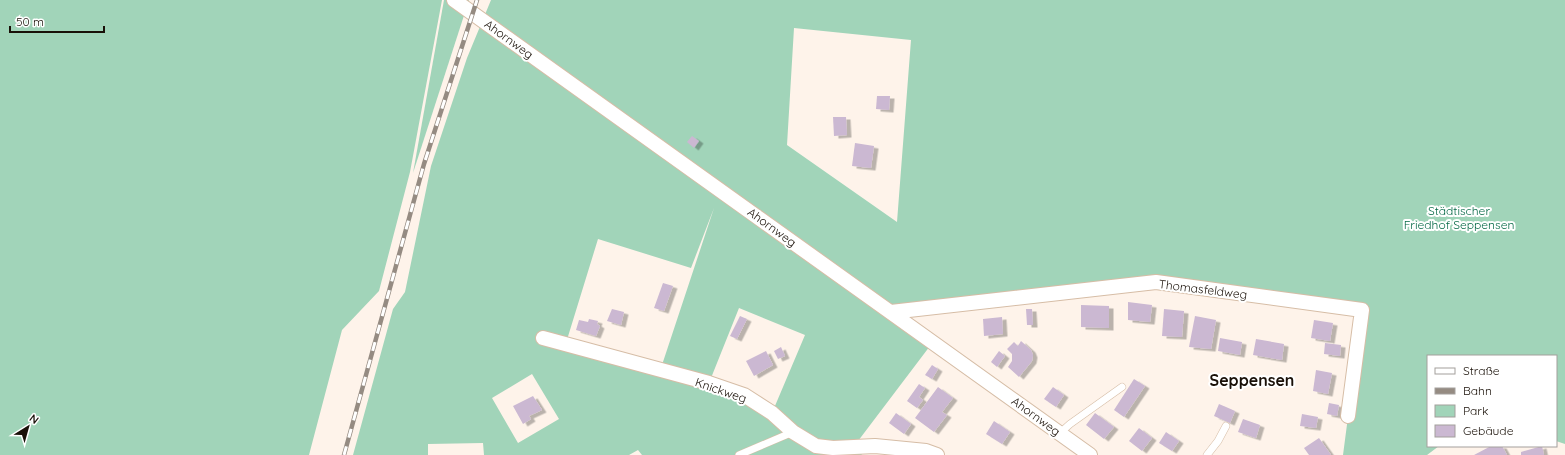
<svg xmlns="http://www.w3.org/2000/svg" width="1565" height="455" font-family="Quicksand,sans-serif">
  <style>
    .green { fill: #a1d4b9; fill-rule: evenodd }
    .building { fill: #cbb8d2; filter: url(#shadow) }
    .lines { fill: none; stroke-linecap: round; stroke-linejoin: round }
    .service-casing { stroke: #d6bda6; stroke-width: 8 }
    .minor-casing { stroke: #d6bda6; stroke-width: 16 }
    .service { stroke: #fff; stroke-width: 7 }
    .minor { stroke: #fff; stroke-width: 14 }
    .rail-casing { stroke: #958b82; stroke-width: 4.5 }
    .rail { stroke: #fff; stroke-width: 3; stroke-dasharray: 9; stroke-linecap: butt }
    .labels { text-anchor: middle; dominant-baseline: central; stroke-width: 4; stroke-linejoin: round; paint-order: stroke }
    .street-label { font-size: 12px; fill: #191008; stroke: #fff }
    .park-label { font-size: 12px; fill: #046845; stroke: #fff }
    .district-label { font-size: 16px; font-weight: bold; fill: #191008; stroke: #fff }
  </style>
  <defs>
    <filter id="shadow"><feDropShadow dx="4.5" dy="2.5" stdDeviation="0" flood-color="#0004"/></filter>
  </defs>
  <rect width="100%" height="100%" fill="#fef3ea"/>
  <!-- green -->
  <g class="green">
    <polygon points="0,0 442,0 410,172 379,291 342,330 309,455 0,455"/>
    <polygon points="444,0 469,0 413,173"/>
    <path d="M491 0H1565V444L1556 441V356H1428V446H1439L1427 455H1343L1362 310 1156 282 892 312 933 342 855 445 862 455H642L638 450 629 455H484L483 443 428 444V455H353L393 309 405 292 431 166 467 58ZM794 28 911 40 897 222 787 145ZM714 208 660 371 566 343 598 239 691 268ZM739 308 805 335 772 413 709 383ZM532 374 559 419 518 443 492 398Z"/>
  </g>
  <!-- building -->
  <g class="building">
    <polygon points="877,96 890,96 889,110 876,109"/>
    <polygon points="833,117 846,117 847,135 834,136"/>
    <polygon points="692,136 699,141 694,148 687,142"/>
    <polygon points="855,143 874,146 871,168 852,166"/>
    <polygon points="663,283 673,286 664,311 654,308"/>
    <polygon points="1128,302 1152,305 1150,322 1128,320"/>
    <polygon points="1081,305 1109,306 1109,328 1081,327"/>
    <polygon points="612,309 624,312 621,325 607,321"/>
    <polygon points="1026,309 1032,309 1033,325 1027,325"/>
    <polygon points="1164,309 1184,311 1182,337 1162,336"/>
    <polygon points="740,316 747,319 737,339 730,336"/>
    <polygon points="1195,316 1216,320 1211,349 1189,347"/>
    <polygon points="1002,317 1003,334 984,336 983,319"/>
    <polygon points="589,319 598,321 597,324 600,326 596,336 576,330 579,320 588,322"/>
    <polygon points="1314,320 1333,323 1330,341 1311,338"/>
    <polygon points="1220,338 1242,342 1240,355 1218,351"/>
    <polygon points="1256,339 1284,344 1282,360 1253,355"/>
    <polygon points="1021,341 1031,350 1033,355 1032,361 1019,377 1008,367 1012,361 1012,354 1007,349 1014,342 1018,346"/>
    <polygon points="1325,343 1341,345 1340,356 1324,354"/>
    <polygon points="781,347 785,356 778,359 774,351"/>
    <polygon points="766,351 773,365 754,376 746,361"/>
    <polygon points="999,351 1005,356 997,367 991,362"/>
    <polygon points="932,365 938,369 932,379 925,375"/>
    <polygon points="1316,370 1332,373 1328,394 1313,391"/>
    <polygon points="1134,379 1145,386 1124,417 1114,410"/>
    <polygon points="919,384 925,388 919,397 923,400 917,408 907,401"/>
    <polygon points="938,387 953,398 942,412 947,415 934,432 915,418"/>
    <polygon points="1053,387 1064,395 1056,407 1044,399"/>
    <polygon points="533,396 542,410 529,416 531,419 523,424 513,406"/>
    <polygon points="1329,403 1339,405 1337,416 1327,414"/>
    <polygon points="1219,404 1235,411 1230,423 1214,416"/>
    <polygon points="896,413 911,424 904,434 889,423"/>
    <polygon points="1095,413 1114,427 1104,439 1086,425"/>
    <polygon points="1302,414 1318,417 1316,428 1300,426"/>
    <polygon points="1243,419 1260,425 1256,438 1238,432"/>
    <polygon points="994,421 1010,432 1002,444 986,434"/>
    <polygon points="1139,428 1152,438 1142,451 1129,441"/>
    <polygon points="1166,432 1179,441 1172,451 1159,443"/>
    <polygon points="1319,438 1331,455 1309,455 1304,448"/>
    <polygon points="1491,446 1502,446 1507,455 1474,455"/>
    <polygon points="1542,446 1544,455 1521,455 1521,452"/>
  </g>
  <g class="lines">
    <!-- service casing -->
    <g class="service-casing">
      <g id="service">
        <polyline points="1060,433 1070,424 1122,387"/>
        <polyline points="739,455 793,432"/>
        <polyline points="1207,455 1218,441 1226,426"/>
      </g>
    </g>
    <!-- minor casing -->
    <g class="minor-casing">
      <g id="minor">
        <polyline points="454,0 1090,455"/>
        <polyline points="891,312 1156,282 1362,310 1348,416"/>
        <polyline points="543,338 709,383 744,395 772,413 793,432 816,446 833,448 875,446 926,451 937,455"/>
      </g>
    </g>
    <!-- service -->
    <use href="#service" class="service"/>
    <!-- minor -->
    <use href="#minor" class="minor"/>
    <!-- rail casing -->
    <g class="rail-casing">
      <polyline id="rail" points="344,455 424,164 477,0"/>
    </g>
    <!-- rail -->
    <use href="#rail" class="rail"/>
  </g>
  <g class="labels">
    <!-- street labels -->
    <g class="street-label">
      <text transform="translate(509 39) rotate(36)">Ahornweg</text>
      <text transform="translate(772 227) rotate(36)">Ahornweg</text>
      <text transform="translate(1203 289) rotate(7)">Thomasfeldweg</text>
      <text transform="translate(721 390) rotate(19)">Knickweg</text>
      <text transform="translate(1036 416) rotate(36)">Ahornweg</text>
    </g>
    <!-- park labels -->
    <g class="park-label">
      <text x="1459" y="210">Städtischer<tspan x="1459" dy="14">Friedhof Seppensen</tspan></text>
    </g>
    <!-- district labels -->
    <g class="district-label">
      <text x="1252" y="380">Seppensen</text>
    </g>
  </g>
  <!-- legend -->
  <rect x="1427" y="355" width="130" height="92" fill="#ffffff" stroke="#a39f9c"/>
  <rect x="1435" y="368" width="20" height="6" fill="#ffffff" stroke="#a39f9c"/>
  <text x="1463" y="375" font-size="12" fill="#191008">Straße</text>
  <rect x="1435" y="388" width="20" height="6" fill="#958b82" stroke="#a39f9c"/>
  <text x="1463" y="395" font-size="12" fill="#191008">Bahn</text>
  <rect x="1435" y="405" width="20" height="12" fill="#a1d4b9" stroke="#a39f9c"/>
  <text x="1463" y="415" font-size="12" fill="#191008">Park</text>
  <rect x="1435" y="425" width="20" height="12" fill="#cbb8d2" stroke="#a39f9c"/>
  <text x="1463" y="435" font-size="12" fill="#191008">Gebäude</text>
  <!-- north arrow -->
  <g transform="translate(28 427) rotate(37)" stroke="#ffffff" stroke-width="3" paint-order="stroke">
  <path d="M0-3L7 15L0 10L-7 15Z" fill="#191008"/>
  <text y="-6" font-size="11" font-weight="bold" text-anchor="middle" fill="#191008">N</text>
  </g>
  <!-- scale -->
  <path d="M10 26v6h94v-6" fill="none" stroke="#191008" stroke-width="2"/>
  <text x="16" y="26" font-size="12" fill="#191008" stroke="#ffffff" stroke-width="3" paint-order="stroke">50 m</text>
</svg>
